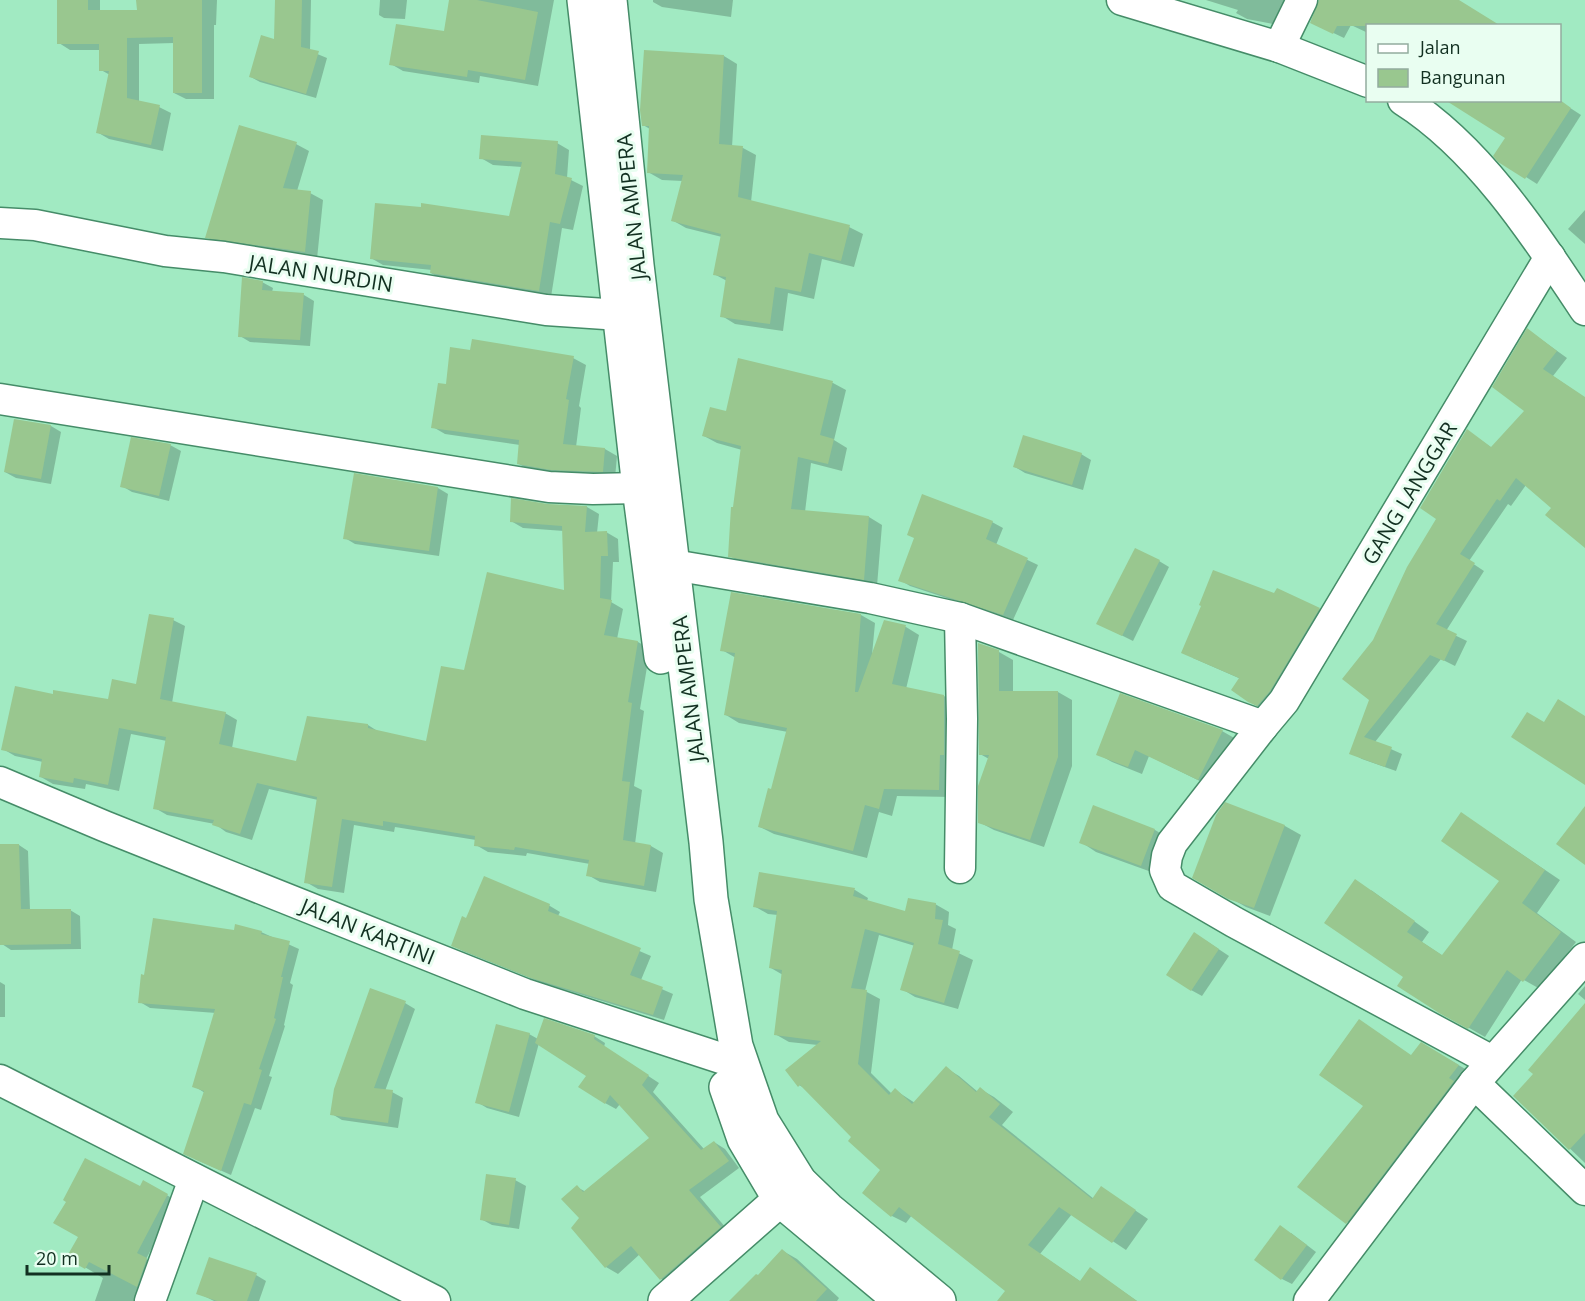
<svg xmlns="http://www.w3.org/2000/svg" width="1585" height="1301" font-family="'Open Sans',sans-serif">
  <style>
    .shadow { fill: #0003 }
    .building { fill: #99c78f }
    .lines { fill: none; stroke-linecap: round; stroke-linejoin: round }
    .minor-casing { stroke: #458c68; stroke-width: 33 }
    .tertiary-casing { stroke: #458c68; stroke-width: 36 }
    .primary-casing { stroke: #458c68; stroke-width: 36 }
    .minor { stroke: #fff; stroke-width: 30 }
    .tertiary { stroke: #fff; stroke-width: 33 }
    .primary { stroke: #fff; stroke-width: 33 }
    .labels { text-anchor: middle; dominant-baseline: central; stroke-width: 6; stroke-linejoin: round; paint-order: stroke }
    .street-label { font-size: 21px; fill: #123021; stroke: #e9fef1 }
  </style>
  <rect width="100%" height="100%" fill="#a1eac2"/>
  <!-- shadow -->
  <g class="shadow">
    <polygon points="59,0 100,0 100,11 138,11 138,0 217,0 216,25 214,25 214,99 186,99 174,93 174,43 139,44 139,102 159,107 171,113 163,151 109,139 97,132 110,75 101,70 101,50 70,50 59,43"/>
    <polygon points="276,0 311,0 310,51 327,58 316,98 260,82 251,77 275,41"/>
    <polygon points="380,0 407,0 405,19 384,18 379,15"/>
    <polygon points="451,0 554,0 538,86 480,76 479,83 403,71 391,64 445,33"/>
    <polygon points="653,0 733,0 731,17 662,7 653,2"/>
    <polygon points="1206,0 1296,0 1283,26 1247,19 1236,13 1238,10"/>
    <polygon points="1320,0 1439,0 1368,26 1368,33 1351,25 1344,38 1323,28"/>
    <polygon points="724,56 737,64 732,147 743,148 756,155 751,202 849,227 863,234 854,267 822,259 814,299 788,293 783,331 735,324 722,316 727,281 714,274 722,237 686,228 672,220 683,181 662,180 648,172 650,129 643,125"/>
    <polygon points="1558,100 1581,115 1537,184 1499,160 1507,137"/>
    <polygon points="557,143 569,150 567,178 583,186 573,230 562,228 551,297 443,280 431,273 432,270 383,265 371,258 510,218 522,167 493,165 481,158"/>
    <polygon points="296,144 309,151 297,191 310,193 323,200 317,259 219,244 207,237"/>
    <polygon points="1585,210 1585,244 1568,229"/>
    <polygon points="262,282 273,288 272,292 304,295 314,301 310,346 250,342 240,336"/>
    <polygon points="1528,330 1567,358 1553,376 1585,398 1585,546 1553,508 1526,485 1511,506 1508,504 1469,561 1484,571 1446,631 1467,641 1455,666 1441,659 1375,742 1402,754 1396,771 1362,759 1351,753 1371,700 1374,641 1438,518 1468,431 1492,448 1526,411"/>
    <polygon points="573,358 586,365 579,406 581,408 576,447 605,449 617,456 615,478 531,471 519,464 520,445 445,434 433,427 447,386"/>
    <polygon points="739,360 833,383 846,390 834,440 847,448 842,471 811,463 805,512 869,517 882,525 877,586 743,564 730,556 742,450 717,443 704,436 727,412"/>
    <polygon points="16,420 51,426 61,432 51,484 16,478 5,472"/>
    <polygon points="170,445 181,451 169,501 132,492 122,486"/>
    <polygon points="1081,454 1091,460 1083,490 1025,473 1015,467"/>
    <polygon points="355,475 438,488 448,494 439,556 355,544 345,538"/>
    <polygon points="548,506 587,507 599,514 597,533 606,532 618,539 619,562 613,562 611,602 623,609 617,639 638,642 650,649 640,709 644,711 634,786 642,790 635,844 651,846 663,853 656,892 600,882 588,875 590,864 527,853 526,856 488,852 476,845 476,840 395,827 394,832 354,825 344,893 318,889 306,882 318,800 269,789 252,840 226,832 215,824 167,815 155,808 167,741 131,734 119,791 86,784 85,789 53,784 41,777 43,762 15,756 3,749 54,696 109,701 138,686 173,620 185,626 172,703 225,713 237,720 232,748 297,763 368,725 379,732 428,743 465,672 566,591 564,531 523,528 511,521"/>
    <polygon points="992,522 1003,528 996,545 1038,565 1013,620 910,586 900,580"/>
    <polygon points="1159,561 1169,567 1133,641 1109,629"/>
    <polygon points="1319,609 1329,615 1280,697 1260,708 1249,701 1241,679 1193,658"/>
    <polygon points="861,615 875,623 872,655 885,622 906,627 919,635 906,689 944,696 958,704 952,797 897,796 892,816 879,812 867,858 774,834 760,827 772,791 788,732 739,723 726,715 736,658 722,650"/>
    <polygon points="999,652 1013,660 1013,692 1058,692 1072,700 1072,766 1044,847 994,830 979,822 989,759 980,754"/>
    <polygon points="1121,695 1222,731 1236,739 1212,787 1149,756 1142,774 1112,762 1098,754"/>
    <polygon points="1226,804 1285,826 1301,835 1270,916 1246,907 1194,877"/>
    <polygon points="1094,807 1155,830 1170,839 1157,874 1096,852 1081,842"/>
    <polygon points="1462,814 1560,880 1537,913 1576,942 1540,989 1522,979 1485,1037 1457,1021 1405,977 1371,890 1429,932 1422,942 1443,956 1501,881"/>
    <polygon points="19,845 28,851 30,910 70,910 80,916 81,949 11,950 2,944 0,871"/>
    <polygon points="760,873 855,890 868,898 867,901 906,913 935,904 949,912 948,925 956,929 952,950 973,960 958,1009 915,997 902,989 915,946 879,935 865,991 880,999 871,1073 892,1094 895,1090 915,1103 946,1068 959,1076 978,1092 980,1089 994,1097 1013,1112 1002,1125 1094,1199 1102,1188 1148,1219 1126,1250 1072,1214 1040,1254 1081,1282 1091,1269 1137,1301 999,1301 1007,1291 912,1215 906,1223 892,1216 864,1193 882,1170 853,1137 808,1090 799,1085 818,1045 789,1042 775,1034 783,975 771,968 778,915 768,914 754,906"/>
    <polygon points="485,878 550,906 560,912 558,916 651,956 641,980 673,994 664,1020 543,983 463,951 452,945 467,919"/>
    <polygon points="235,932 261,932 299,949 290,983 293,985 284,1025 285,1026 269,1076 272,1077 261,1110 255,1108 231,1175 195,1159 205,1093 194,1086 216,1013 150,1008 140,1002"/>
    <polygon points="1205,940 1229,956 1202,996 1191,990"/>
    <polygon points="0,982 5,985 5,1017 0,1017"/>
    <polygon points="1585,986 1585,1000 1578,994"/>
    <polygon points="405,1003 415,1009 385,1091 392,1092 403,1098 398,1128 342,1120 332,1114"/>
    <polygon points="1585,1006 1585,1163 1515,1096 1535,1074"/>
    <polygon points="529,1034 538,1039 594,1036 605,1043 604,1047 659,1083 653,1092 704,1149 714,1142 725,1149 739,1168 700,1197 731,1234 672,1285 661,1279 640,1254 618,1274 606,1267 573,1228 582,1218 577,1187 586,1192 652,1138 620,1104 616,1109 605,1103 588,1075 539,1043 519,1117 487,1108 477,1102"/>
    <polygon points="1411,1056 1450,1060 1472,1073 1360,1230 1347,1222"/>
    <polygon points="515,1180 526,1186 519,1229 492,1225 481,1219"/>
    <polygon points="144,1182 177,1201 146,1259 156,1265 140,1288 135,1301 95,1301 103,1278 68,1257 140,1188"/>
    <polygon points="1291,1233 1316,1252 1292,1284 1282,1279"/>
    <polygon points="783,1251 797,1259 839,1298 837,1301 731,1301 758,1277"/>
    <polygon points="256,1275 266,1281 259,1301 214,1301 198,1293"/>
  </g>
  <!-- building -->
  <g class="building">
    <polygon points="57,0 88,0 88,10 137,10 136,0 202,0 202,93 173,93 173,37 127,38 127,98 160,105 151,145 96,133 109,71 99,71 99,44 57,44"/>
    <polygon points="275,0 302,0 301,47 319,51 306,94 249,77 261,35 274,39"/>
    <polygon points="449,0 477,0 538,12 525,80 468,70 467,77 389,65 396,24 444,31"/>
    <polygon points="1319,0 1459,0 1501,26 1337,26 1333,34 1310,23"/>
    <polygon points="644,50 724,55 719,144 743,146 738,197 850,225 841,261 809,253 801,292 775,287 770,324 720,317 726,277 713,275 721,234 671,221 683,175 647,173 649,126 642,126 640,110"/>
    <polygon points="1445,100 1560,100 1571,108 1525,179 1498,162 1493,156 1505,138"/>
    <polygon points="239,125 297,142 283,188 311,191 305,252 205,238"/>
    <polygon points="481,135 558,141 555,174 572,178 560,224 550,222 539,291 430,273 431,265 370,259 375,203 421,207 421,203 509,216 522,162 479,159"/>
    <polygon points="242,277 263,281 262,290 304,293 300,340 238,337"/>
    <polygon points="1527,328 1557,351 1543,369 1585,397 1585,548 1545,515 1551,508 1516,478 1500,501 1497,499 1460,554 1475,563 1436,624 1457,634 1444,661 1430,655 1364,737 1392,747 1385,767 1349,754 1369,700 1342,679 1373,640 1407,567 1436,519 1420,508 1467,429 1491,447 1524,411 1492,387"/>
    <polygon points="472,339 574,356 566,399 569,400 563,444 605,448 603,472 551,470 517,464 519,440 431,428 438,383 446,384 450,347 470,350"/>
    <polygon points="738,358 833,381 820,435 834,439 828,464 798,457 791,509 869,516 864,580 728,557 731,507 733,507 741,446 702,436 710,407 726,411"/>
    <polygon points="14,419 51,425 41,479 4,472"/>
    <polygon points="1023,435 1082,453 1072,485 1013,467"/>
    <polygon points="131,437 171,444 159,496 120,487"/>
    <polygon points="354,473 438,487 429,551 343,539"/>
    <polygon points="922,494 993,521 986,539 1028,558 1003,615 898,581 914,538 907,535"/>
    <polygon points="511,498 548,504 587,506 585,532 607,531 608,556 601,556 600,598 612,600 604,635 638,641 628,702 632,703 622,781 630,782 623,840 651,845 644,886 586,876 589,860 515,847 514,850 474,846 475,836 383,821 383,826 342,819 332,887 304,883 317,797 257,783 240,834 212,825 214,820 153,809 166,737 119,728 108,785 74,778 73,783 39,777 42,759 1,750 15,686 53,694 53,690 108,699 112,679 136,684 149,614 174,618 160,699 226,712 219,744 296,761 307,716 368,724 368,728 426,741 441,666 464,670 487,572 564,590 562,526 510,522"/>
    <polygon points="1135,548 1160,560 1122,636 1096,624"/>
    <polygon points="1213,570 1274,593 1277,588 1320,608 1270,691 1257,706 1248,702 1231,690 1239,678 1181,653 1201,606 1199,605"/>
    <polygon points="731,592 861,614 855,692 858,692 884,620 906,625 892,684 944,695 944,755 940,755 939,790 884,789 879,809 865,805 853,851 758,827 768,788 771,789 787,728 724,715 735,653 720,651"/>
    <polygon points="978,643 999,650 999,691 1058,691 1058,757 1030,840 978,823 978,786 989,755 979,755"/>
    <polygon points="1120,693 1223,730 1198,780 1135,750 1128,767 1096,755"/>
    <polygon points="1558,699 1585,716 1585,785 1511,737 1527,712 1544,722"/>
    <polygon points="1225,802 1285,825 1254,908 1228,899 1192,878 1216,815"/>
    <polygon points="1093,805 1155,829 1141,866 1079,843"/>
    <polygon points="1585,806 1585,865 1556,844"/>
    <polygon points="1461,812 1545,870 1522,903 1561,932 1523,982 1507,970 1468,1029 1439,1013 1397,986 1403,977 1324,923 1355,879 1415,921 1407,932 1442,955 1499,881 1441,841"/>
    <polygon points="0,844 19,844 21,909 71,909 71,944 0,945"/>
    <polygon points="759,872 855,888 853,896 905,911 908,898 936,903 935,919 943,920 938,944 960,951 944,1003 900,990 914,943 865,929 851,988 867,990 858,1064 889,1095 895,1088 912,1104 946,1066 976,1092 980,1087 1000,1104 989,1117 1092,1199 1101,1186 1136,1210 1112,1243 1059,1207 1028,1245 1080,1281 1090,1267 1137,1301 997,1301 1005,1291 899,1207 891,1217 862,1193 880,1170 848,1141 851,1137 800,1085 798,1087 785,1070 821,1041 774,1035 782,970 769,968 777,911 753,907"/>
    <polygon points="484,876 550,904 548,911 641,948 630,975 663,987 653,1015 531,978 451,946 462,916 466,918"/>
    <polygon points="153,918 234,930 235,924 262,931 261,934 290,941 281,977 283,977 274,1018 276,1019 259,1069 262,1070 251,1105 244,1103 221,1171 183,1154 204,1091 192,1087 215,1009 138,1003 141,974 144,975"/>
    <polygon points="1194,932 1219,949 1191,991 1166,975"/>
    <polygon points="370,988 406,1001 374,1088 393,1090 388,1123 330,1115 334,1089"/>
    <polygon points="1585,1003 1585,1133 1569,1150 1513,1096 1533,1074 1528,1070"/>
    <polygon points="544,1018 595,1035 594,1039 649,1075 642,1085 701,1150 714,1141 729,1161 689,1190 721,1227 660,1280 631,1246 605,1268 571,1228 579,1218 561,1199 577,1185 583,1192 649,1138 610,1095 605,1104 578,1087 586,1076 535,1043"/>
    <polygon points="1359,1019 1411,1055 1421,1042 1459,1065 1449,1078 1454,1081 1346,1224 1297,1187 1363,1106 1319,1075"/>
    <polygon points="496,1024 530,1033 509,1112 475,1103"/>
    <polygon points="85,1158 140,1186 143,1180 168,1194 137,1253 147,1258 137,1287 89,1262 85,1269 66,1258 78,1237 53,1223 66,1202 63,1200"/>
    <polygon points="486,1174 516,1178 509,1225 480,1220"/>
    <polygon points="1280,1225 1307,1245 1281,1280 1254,1260"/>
    <polygon points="782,1249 827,1289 816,1301 729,1301 756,1274 758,1275"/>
    <polygon points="209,1257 257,1273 247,1301 217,1301 196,1294"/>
  </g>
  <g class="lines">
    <!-- minor casing -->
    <g class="minor-casing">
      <g id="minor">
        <polyline points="1122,0 1279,47 1368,82"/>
        <polyline points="1279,47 1302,0"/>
        <path d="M1403 100C1479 148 1536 236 1585 310"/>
        <polyline points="0,223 35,225 165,251 224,257 546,310 620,315 643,314"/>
        <polyline points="0,399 549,487 593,489 639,488"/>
        <polyline points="673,565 870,598 960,618 1263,726 1172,843 1167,856 1165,870 1172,886 1234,922 1492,1061"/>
        <polyline points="960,618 962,719 960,868"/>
        <polyline points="1263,726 1284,701 1550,257"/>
        <polyline points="0,782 104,826 525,994 742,1065"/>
        <polyline points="1585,958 1474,1083 1585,1190"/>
        <polyline points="0,1080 435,1301"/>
        <polyline points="150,1301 194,1179"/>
        <polyline points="1309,1301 1474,1083"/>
      </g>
    </g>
    <!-- tertiary casing -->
    <g class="tertiary-casing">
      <polyline id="tertiary" points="665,1301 800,1182"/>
    </g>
    <!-- primary casing -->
    <g class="primary-casing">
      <g id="primary">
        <polyline points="584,0 639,488 661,657"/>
        <polyline points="610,0 637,265 706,842 711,899 736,1046 762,1121 800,1182 828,1209 939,1301"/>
        <polyline points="726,1087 744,1139 780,1200 901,1301"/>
      </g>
    </g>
    <!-- minor -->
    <use href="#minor" class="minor"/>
    <!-- tertiary -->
    <use href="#tertiary" class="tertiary"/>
    <!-- primary -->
    <use href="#primary" class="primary"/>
  </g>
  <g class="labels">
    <!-- street labels -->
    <g class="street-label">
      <text transform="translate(631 207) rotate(-96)">JALAN AMPERA</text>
      <text transform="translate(321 273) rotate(9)">JALAN NURDIN</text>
      <text transform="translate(1409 493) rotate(-59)">GANG LANGGAR</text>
      <text transform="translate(688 689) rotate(-97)">JALAN AMPERA</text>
      <text transform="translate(368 931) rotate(22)">JALAN KARTINI</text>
    </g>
  </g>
  <!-- legend -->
  <rect x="1366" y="24" width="195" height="78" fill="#e9fef1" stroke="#93ac9e" stroke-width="1.5"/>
  <rect x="1378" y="44" width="30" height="9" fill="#ffffff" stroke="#93ac9e" stroke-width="1.5"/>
  <text x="1420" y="54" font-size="18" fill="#123021">Jalan</text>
  <rect x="1378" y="69" width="30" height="18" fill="#99c78f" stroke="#93ac9e" stroke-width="1.5"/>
  <text x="1420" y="84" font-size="18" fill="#123021">Bangunan</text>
  <!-- scale -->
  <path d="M27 1265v9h82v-9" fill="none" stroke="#123021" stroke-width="3"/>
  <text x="36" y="1265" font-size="18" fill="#123021" stroke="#e9fef1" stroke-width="4.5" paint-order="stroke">20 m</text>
</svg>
